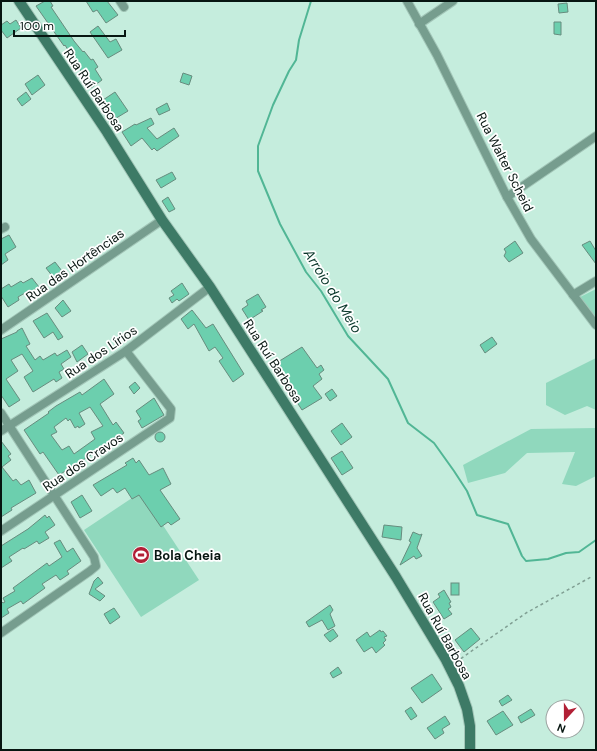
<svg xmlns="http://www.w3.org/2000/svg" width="597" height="751" font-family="'DM Sans',sans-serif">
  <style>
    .green { fill: #90d8bd }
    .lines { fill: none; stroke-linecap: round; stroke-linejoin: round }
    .stream { stroke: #51b695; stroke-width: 2 }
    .building { fill: #6ccfae; stroke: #678c7e; fill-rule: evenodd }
    .street-casing { stroke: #a3c6b8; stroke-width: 10 }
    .secondary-casing { stroke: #a3c6b8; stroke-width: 12 }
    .path { stroke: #809f93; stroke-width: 1.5; stroke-dasharray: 3 3; stroke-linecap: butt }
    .street { stroke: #769d8e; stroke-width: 8 }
    .secondary { stroke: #3d7a66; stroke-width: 10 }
    .labels { text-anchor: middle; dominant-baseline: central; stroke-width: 3.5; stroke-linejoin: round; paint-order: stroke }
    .street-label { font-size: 13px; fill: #071611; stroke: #fff }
    .poi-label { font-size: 13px; font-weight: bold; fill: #071611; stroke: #fff; text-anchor: start }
    .water-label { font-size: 14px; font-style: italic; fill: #09372a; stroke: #fff }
  </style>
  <rect width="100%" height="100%" fill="#c5eddd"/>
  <!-- green -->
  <g class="green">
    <polygon points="596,289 596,320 580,297"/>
    <polygon points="596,358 596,410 587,406 565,415 546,405 546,383"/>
    <polygon points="596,428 596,476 576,486 562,484 575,452 527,453 505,473 468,483 463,465 531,429"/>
    <polygon points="141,492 199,580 141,617 84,530"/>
  </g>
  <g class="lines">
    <!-- stream -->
    <polyline class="stream" points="311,1 299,40 296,60 289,71 273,105 258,146 258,171 280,224 306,272 321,291 348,336 388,379 408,423 434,443 454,471 467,491 477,515 508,524 522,556 526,561 548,559 566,553 579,552 596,540"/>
  </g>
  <!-- building -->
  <g class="building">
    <polygon points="45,1 50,1 53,6 51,7 74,41 83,52 84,51 91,60 93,59 98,67 95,69 102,80 91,88 65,45 64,46 36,6"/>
    <polygon points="86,1 107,1 118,15 106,23 97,10 93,12"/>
    <polygon points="567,3 568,12 559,13 558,4"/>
    <polygon points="16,20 21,28 7,38 1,30 1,25 7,21 10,24"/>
    <polygon points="554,22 561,22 561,35 554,34"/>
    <polygon points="98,26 110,42 116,39 122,50 108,58 90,32"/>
    <polygon points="183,73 192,76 189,85 180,82"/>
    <polygon points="38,75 45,85 32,95 25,84"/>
    <polygon points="26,92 31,99 22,106 17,99"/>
    <polygon points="115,92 128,111 113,120 100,102"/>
    <polygon points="167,103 170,110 159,115 156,109"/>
    <polygon points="151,118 154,124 147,128 157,139 174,128 179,136 157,151 154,148 152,150 142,138 131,146 122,132 135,124 136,125"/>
    <polygon points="172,172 176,179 161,188 156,180"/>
    <polygon points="168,197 175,209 169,212 162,201"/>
    <polygon points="9,235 16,247 5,254 8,260 1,265 1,239"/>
    <polygon points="515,241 523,253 509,262 504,256 506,252 504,249"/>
    <polygon points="590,241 596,251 596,264 582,245"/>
    <polygon points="55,262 62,271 53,277 46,268"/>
    <polygon points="32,278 39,287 31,292 30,290 18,297 19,300 8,307 1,296 1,289 9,284 11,287 21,281 23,283"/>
    <polygon points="182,283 189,294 179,301 177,299 172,303 169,298 174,295 171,291"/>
    <polygon points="258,294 266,307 261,310 263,311 249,320 242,309 248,305 246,301"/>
    <polygon points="63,300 71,311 62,317 55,308"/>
    <polygon points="192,310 206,328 213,324 244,374 233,382 219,361 223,358 215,347 209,351 194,324 188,329 181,319"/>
    <polygon points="47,313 63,337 58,340 53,332 44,338 33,321"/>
    <polygon points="22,328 30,344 26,346 35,360 40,356 43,360 55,353 57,356 67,350 71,357 61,364 64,369 59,372 62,378 56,382 54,379 33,392 24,377 33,371 22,354 11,360 18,371 6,379 20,400 9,407 1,395 1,339 17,332 17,331"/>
    <polygon points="492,337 497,344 485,353 480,345"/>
    <polygon points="82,345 88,354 77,362 72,352"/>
    <polygon points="302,347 317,368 321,365 324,370 319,374 322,379 313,386 322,398 302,410 273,365"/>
    <path d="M104 379 114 394 100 404 113 425 116 422 124 433 103 448 105 451 96 456 94 453 59 475 43 452 40 454 24 430 49 413 48 412 56 406 80 392 82 395ZM90 407 103 426 91 432 95 439 74 454 69 446 62 450 51 435 57 432 54 427 66 418 68 421 70 419 75 428 78 426 79 428 85 424 79 413Z"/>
    <polygon points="135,382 140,388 134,394 129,387"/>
    <polygon points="332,389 337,396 330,401 325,394"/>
    <polygon points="154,398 164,415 142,428 138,421 141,419 136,411"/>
    <polygon points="342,423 352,437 341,445 331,431"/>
    <circle cx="160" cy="437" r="5"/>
    <polygon points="1,441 11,454 8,456 11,460 2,467 13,481 16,479 21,485 29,480 36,493 11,508 12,510 1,517"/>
    <polygon points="342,451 353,468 342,475 331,458"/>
    <polygon points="133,458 136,463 139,460 149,475 163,468 171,484 160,490 180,519 171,525 168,522 161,527 139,495 132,499 125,488 117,493 113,488 101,496 93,485 127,465 125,463"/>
    <polygon points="82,495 92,511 80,518 71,502"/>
    <polygon points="45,515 47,518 49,516 55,525 45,532 49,538 39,544 37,541 24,549 23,548 9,557 12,561 1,568 1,546 28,529"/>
    <polygon points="384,525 402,527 401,540 382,537"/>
    <polygon points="413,532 420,535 422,534 417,548 422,556 416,559 414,556 400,565 411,542 409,541"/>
    <polygon points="60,540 67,552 73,548 81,561 67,571 69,574 60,580 56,575 42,584 45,588 23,604 21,601 7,609 9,613 1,618 1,601 3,603 5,602 3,598 15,591 13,588 47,563 49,566 62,557 54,543"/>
    <polygon points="98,577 103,583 95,589 105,596 100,601 89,594 94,581"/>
    <rect x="451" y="583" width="8" height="12"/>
    <polygon points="444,590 451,602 449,603 451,607 448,609 452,614 444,619 433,602 440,597 438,594"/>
    <polygon points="330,605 333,610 330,614 335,626 328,630 322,620 309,627 306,622"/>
    <polygon points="114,608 120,617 110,624 104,614"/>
    <polygon points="471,628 480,639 464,652 455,640"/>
    <polygon points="333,629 338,636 330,642 324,635"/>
    <polygon points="380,630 381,632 383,631 387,636 384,637 386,640 383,643 385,645 376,653 372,647 364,652 356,640 367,632 370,637"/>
    <polygon points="338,667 342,673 333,678 330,673"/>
    <polygon points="432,674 442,689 422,703 411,688"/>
    <polygon points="508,695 512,700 502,706 499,701"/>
    <polygon points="411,707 417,716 411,720 405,711"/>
    <polygon points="531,709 535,715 521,723 518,717"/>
    <polygon points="503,711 513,725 496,735 487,721"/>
    <polygon points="445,716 450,724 442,729 444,733 435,739 427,728"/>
  </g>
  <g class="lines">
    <!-- street casing -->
    <g class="street-casing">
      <g id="street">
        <polyline points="120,1 124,7"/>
        <polyline points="407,1 437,55 507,197 531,239 596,325"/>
        <polyline points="419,24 453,1"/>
        <polyline points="507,197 596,136"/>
        <polyline points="1,229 5,227"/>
        <polyline points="573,295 596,281"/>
        <polyline points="1,330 162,220"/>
        <polyline points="1,413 94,557 96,566 90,571 1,633"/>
        <polyline points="1,431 126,351 210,287"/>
        <polyline points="1,531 170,418 171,409 126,351"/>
      </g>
    </g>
    <!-- secondary casing -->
    <g class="secondary-casing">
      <polyline id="secondary" points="19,1 107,132 162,220 210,287 396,577 446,660 459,686 467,709 470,726 470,750"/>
    </g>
    <!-- path -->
    <polyline class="path" points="456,662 526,613 591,577"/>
    <!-- street -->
    <use href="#street" class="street"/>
    <!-- secondary -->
    <use href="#secondary" class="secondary"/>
  </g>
  <!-- icons -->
  <defs>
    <g id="stadium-disc" transform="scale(0.9)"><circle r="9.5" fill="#b21f36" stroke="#fff"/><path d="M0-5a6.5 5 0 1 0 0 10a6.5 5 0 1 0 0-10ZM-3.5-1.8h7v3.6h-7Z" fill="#fff"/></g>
  </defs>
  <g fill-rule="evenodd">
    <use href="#stadium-disc" x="141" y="555"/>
  </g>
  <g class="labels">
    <!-- street labels -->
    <g class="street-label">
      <text transform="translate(94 90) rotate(56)">Rua Ruí Barbosa</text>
      <text transform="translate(505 162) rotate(63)">Rua Walter Scheid</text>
      <text transform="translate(75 265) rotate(-35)">Rua das Hortências</text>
      <text transform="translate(101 352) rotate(-34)">Rua dos Lírios</text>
      <text transform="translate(273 361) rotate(57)">Rua Ruí Barbosa</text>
      <text transform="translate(83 462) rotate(-34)">Rua dos Cravos</text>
      <text transform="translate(445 636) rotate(61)">Rua Ruí Barbosa</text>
    </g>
    <!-- poi labels -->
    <g class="poi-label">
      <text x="154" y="555">Bola Cheia</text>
    </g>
    <!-- water labels -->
    <g class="water-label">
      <text transform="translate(333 291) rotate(58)">Arroio do Meio</text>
    </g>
  </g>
  <!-- border -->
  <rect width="597" height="751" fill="none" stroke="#071611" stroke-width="4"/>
  <!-- north arrow -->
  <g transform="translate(565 719) rotate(201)"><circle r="19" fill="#ffffff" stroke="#9ca2a0"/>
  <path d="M0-3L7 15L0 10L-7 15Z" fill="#b21f36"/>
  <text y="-6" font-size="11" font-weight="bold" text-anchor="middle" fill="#071611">N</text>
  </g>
  <!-- scale -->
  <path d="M14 30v6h111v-6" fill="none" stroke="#071611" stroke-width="2"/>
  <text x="20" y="30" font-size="12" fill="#071611" stroke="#ffffff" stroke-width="3" paint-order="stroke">100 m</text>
</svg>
